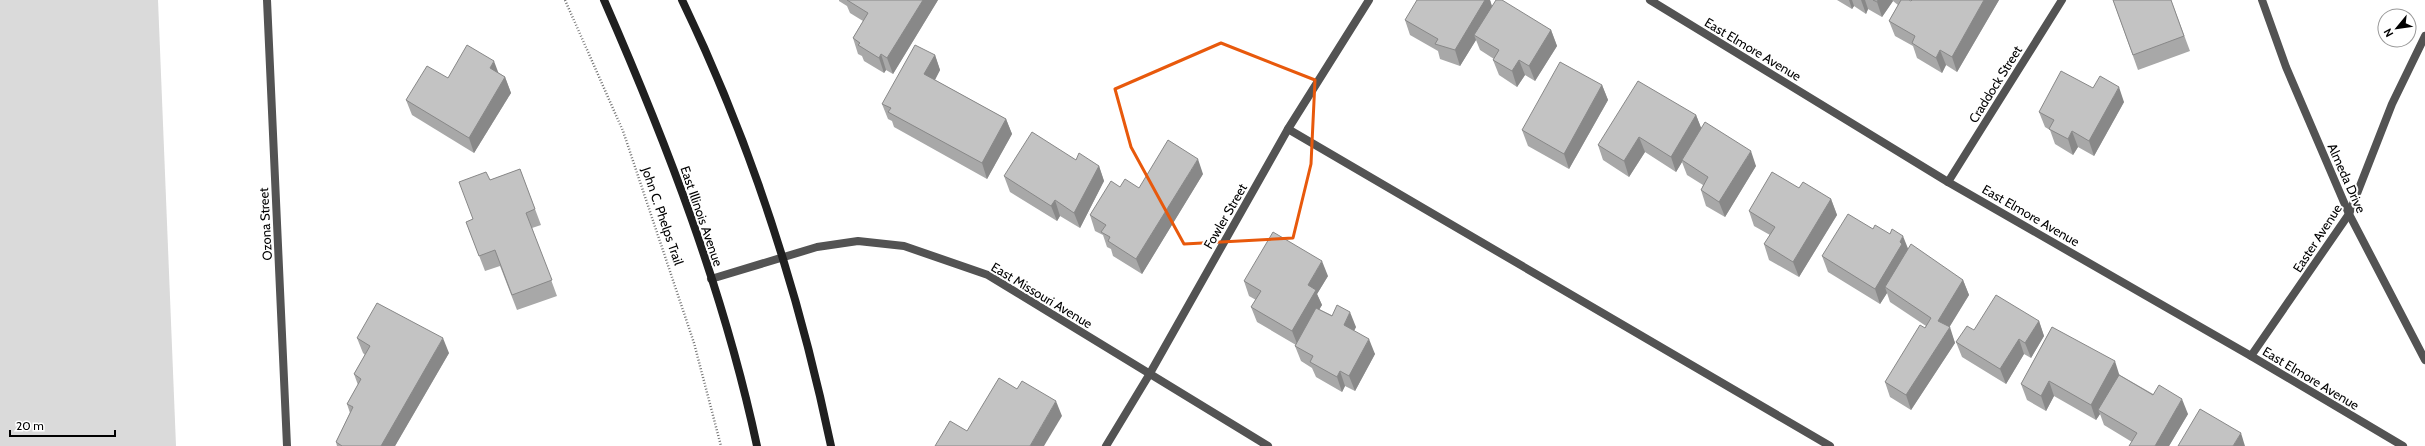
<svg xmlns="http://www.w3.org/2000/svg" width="2425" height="446" font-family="Cabin,sans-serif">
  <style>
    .green { fill: #dadada }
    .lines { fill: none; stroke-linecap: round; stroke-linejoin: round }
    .path { stroke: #757575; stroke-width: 2.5; stroke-dasharray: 1 2; stroke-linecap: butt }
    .service { stroke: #535353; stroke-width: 8 }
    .minor { stroke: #535353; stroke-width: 8 }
    .secondary { stroke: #202020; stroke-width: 8 }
    .wall { fill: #a8a8a8 }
    .shaded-wall { fill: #888 }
    .building { fill: #c3c3c3; stroke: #888 }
    .marked { fill: none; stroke: #e8590c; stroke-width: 3; stroke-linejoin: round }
    .labels { text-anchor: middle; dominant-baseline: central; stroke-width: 4; stroke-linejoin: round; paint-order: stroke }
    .street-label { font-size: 13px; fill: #000; stroke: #fff }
  </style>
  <rect width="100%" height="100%" fill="#fff"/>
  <!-- green -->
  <polygon class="green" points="0,0 158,0 176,446 0,446"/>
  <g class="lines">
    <!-- path -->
    <polyline class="path" points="565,0 623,131 694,343 721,446"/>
    <!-- service -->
    <polyline class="service" points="1288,129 1830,446"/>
    <!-- minor -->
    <g class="minor">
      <polyline points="267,0 287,446"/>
      <polyline points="1650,0 1948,182 2251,356 2403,446"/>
      <polyline points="2262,0 2286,67 2349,214 2425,360"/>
      <polyline points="1948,182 2062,0"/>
      <polyline points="711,279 817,247 858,241 904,246 988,275 1268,446"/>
      <polyline points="2251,356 2349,214 2392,104 2425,36"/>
      <polyline points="1106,446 1149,375 1288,129 1369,0"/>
    </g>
    <!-- secondary -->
    <g class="secondary">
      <path d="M604 0C667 144 724 292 757 446"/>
      <path d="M682 0C750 141 799 293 831 446"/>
    </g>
  </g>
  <!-- wall -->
  <g class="wall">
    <polygon points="839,0 938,0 893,74 886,70 884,73 864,61 862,56 858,54 853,38 863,21 850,13 847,6 839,1"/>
    <polygon points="1485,0 1490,0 1492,6 1551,30 1557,46 1535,81 1525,75 1517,87 1499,75 1493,60 1494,59 1480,50 1476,40 1460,66 1440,59 1438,51 1410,35 1405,20"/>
    <polygon points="1837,0 1909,0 1911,1 1912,0 1999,0 1957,72 1946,65 1942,73 1917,58 1913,46 1895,36 1889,21 1898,5 1893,1 1882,17 1868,9 1866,14 1854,6 1852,9"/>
    <polygon points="2113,0 2171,0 2190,51 2138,70"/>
    <polygon points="935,55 940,70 935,80 1006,119 1012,134 987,179 894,127 892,121 888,119 882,104"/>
    <polygon points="499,73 505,77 511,93 474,153 412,115 406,100 448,78"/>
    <polygon points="1602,85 1608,100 1569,169 1528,146 1522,130"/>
    <polygon points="2093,88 2124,102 2094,156 2078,147 2073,155 2055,144 2050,130 2045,127 2039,112"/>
    <polygon points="1696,115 1701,128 1756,166 1725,217 1706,206 1701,190 1703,185 1687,175 1682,162 1676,172 1645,152 1629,177 1603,160 1598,145"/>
    <polygon points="1076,160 1099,166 1104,181 1080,228 1060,216 1057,221 1010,192 1004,176"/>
    <polygon points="520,169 541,225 532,228 557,296 517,310 500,266 485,271 466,222 473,219 490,180"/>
    <polygon points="1203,174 1142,274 1113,256 1111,249 1107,247 1103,235 1095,231 1090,215 1120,187 1139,188"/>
    <polygon points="1799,188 1831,199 1837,215 1799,277 1769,260 1764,244 1770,235 1754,226 1749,211"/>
    <polygon points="1873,229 1963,280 1969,295 1949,327 1955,343 1911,410 1890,397 1885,382 1926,326 1890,302 1887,293 1880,304 1828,272 1822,256"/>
    <polygon points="1328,276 1317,294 1322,305 1319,309 1356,327 1354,331 1375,354 1355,391 1345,386 1342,392 1316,377 1312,368 1301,361 1295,346 1296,345 1257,322 1251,307 1256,300 1249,296 1244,281"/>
    <polygon points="2039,321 2044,336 2031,358 2024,354 2006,384 1962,357 1956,342 1974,330"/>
    <polygon points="2052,327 2120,375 2188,414 2169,446 2129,446 2132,442 2104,425 2100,414 2096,420 2054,396 2046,411 2027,400 2021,384"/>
    <polygon points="357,338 449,353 395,446 337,446 336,442 350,413 347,404 358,385 354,374 365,355 363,353"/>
  </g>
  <!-- shaded-wall -->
  <g class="shaded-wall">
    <polygon points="923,0 938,0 893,74 887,58"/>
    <polygon points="1485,0 1490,0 1493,10 1474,35 1476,40 1460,66 1455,50"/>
    <polygon points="1849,0 1852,0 1854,6 1852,9"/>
    <polygon points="1861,0 1865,0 1868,9 1866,14"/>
    <polygon points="1878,0 1892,0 1893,1 1882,17 1877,2"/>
    <polygon points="1984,0 1999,0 1957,72 1952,57"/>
    <polygon points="1551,30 1557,46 1535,81 1529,66"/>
    <polygon points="1940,50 1946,65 1942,73 1936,58"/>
    <polygon points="881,54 886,70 884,73 879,58"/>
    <polygon points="935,55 940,70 930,89 924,74"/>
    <polygon points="1519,60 1525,75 1517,87 1512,71"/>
    <polygon points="494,61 500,77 490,68"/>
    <polygon points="505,77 511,93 474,153 469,138"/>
    <polygon points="1602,85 1608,100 1569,169 1564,154"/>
    <polygon points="2119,87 2124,102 2094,156 2089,141"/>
    <polygon points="1696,115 1702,130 1682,160 1682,162 1676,172 1671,157"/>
    <polygon points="1006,119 1012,134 987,179 982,163"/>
    <polygon points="2072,131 2078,147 2073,155 2068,139"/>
    <polygon points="1639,137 1645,152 1629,177 1624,161"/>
    <polygon points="1751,151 1756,166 1725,217 1719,202"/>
    <polygon points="1198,159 1203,174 1142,274 1136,259"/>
    <polygon points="1099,166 1104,181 1080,228 1074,213"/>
    <polygon points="1831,199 1837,215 1799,277 1793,262"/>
    <polygon points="1055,200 1060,216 1057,221 1051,206"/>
    <polygon points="1903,236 1909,251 1885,287 1887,293 1880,304 1875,289"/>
    <polygon points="1322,261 1328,276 1317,294 1322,305 1298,346 1292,331 1308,285"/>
    <polygon points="1963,280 1969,295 1944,336 1938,321"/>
    <polygon points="1350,312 1356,327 1349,340 1344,325"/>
    <polygon points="2039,321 2044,336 2031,358 2025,343"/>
    <polygon points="1950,327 1955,343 1911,410 1906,395"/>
    <polygon points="443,338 449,353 395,446 381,446"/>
    <polygon points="1369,339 1375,354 1355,391 1349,376"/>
    <polygon points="2019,339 2024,354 2006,384 2000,369"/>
    <polygon points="2115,361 2120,377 2098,410 2100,414 2096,420 2091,405"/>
    <polygon points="1340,371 1345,386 1342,392 1337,377"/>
    <polygon points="2049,381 2054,396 2046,411 2041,396"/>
    <polygon points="2182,399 2188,414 2169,446 2155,446"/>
    <polygon points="1056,401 1062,416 1044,446 1030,446"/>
    <polygon points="2241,433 2245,446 2233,446"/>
  </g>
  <!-- building -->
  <g class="building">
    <polygon points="847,0 923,0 887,58 881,54 879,58 858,45 860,43 853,38 868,13"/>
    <polygon points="1417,0 1485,0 1455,50 1435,44 1438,39 1405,20"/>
    <polygon points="1496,0 1502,0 1551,30 1529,66 1519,60 1512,71 1493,60 1499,50 1474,35"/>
    <polygon points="1873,0 1878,0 1877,2"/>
    <polygon points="1901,0 1909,0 1911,1 1912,0 1984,0 1952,57 1940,50 1936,58 1912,43 1915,36 1889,21"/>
    <polygon points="2113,0 2171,0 2184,36 2133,55"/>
    <polygon points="467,45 494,61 490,68 505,77 469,138 406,100 427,66 448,78"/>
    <polygon points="915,45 935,55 924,74 1006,119 982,163 888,112 891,108 882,104"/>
    <polygon points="1560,62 1602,85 1564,154 1522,130"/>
    <polygon points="2061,71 2093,88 2100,76 2119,87 2089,141 2072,131 2068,139 2049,129 2054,120 2039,112"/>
    <polygon points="1638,81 1696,115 1671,157 1639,137 1624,161 1598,145"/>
    <polygon points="1705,122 1751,151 1719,202 1701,190 1708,177 1682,160"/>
    <polygon points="1032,132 1076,160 1079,153 1099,166 1074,213 1055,200 1051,206 1004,176"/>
    <polygon points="1168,140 1198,159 1136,259 1108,241 1110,237 1101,232 1106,225 1090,215 1111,181 1120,187 1125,179 1139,188"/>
    <polygon points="520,169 535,209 526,213 552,280 512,295 495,250 479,256 466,222 473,219 459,182 486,172 490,180"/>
    <polygon points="1772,172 1799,188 1803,182 1831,199 1793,262 1764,244 1775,227 1749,211"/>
    <polygon points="1848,214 1873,229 1875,225 1890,234 1892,229 1903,236 1900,242 1902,244 1875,289 1822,256"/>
    <polygon points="1273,232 1322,261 1308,285 1316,290 1292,331 1251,307 1261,291 1244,281"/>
    <polygon points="1911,244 1963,280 1938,321 1950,327 1906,395 1885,382 1920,325 1925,328 1931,318 1885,287"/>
    <polygon points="1996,295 2039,321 2025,343 2019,339 2000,369 1956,342 1967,326 1974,330"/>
    <polygon points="377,303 443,338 381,446 342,446 336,442 353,407 347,404 361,379 354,374 370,346 357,338"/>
    <polygon points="1337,305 1350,312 1344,325 1369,339 1349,376 1340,371 1337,377 1310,362 1313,356 1295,346 1316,308 1332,316"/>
    <polygon points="2052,327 2115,361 2091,405 2049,381 2041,396 2021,384"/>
    <polygon points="2119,375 2153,395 2159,385 2182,399 2155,446 2129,446 2137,433 2098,410"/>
    <polygon points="999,378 1017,389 1022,381 1056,401 1030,446 935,446 950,421 967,431"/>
    <polygon points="2200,409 2241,433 2233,446 2178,446"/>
  </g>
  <!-- marked area -->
  <path class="marked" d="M1221 43 1315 80 1311 164 1293 238 1184 244 1131 147 1115 89Z"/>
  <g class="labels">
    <!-- street labels -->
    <g class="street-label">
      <text transform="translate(1753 49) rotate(31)">East Elmore Avenue</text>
      <text transform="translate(1995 84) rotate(-58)">Craddock Street</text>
      <text transform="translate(2347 178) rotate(66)">Almeda Drive</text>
      <text transform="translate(2031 215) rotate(30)">East Elmore Avenue</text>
      <text transform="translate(663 216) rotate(71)">John C. Phelps Trail</text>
      <text transform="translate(702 216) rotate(71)">East Illinois Avenue</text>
      <text transform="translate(1225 216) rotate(-60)">Fowler Street</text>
      <text transform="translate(265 224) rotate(-93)">Ozona Street</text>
      <text transform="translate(2317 238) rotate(-57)">Easter Avenue</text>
      <text transform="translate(1042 295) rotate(31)">East Missouri Avenue</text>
      <text transform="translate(2311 378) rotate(31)">East Elmore Avenue</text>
    </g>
  </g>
  <!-- north arrow -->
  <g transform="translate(2397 28) rotate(241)"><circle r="19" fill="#ffffff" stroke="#999999"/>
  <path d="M0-3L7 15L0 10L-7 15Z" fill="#000000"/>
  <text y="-6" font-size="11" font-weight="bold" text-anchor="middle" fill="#000000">N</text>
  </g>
  <!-- scale -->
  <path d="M10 430v6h105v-6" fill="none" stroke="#000000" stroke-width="2"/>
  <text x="16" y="430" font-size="12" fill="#000000" stroke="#ffffff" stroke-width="3" paint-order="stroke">20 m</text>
</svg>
